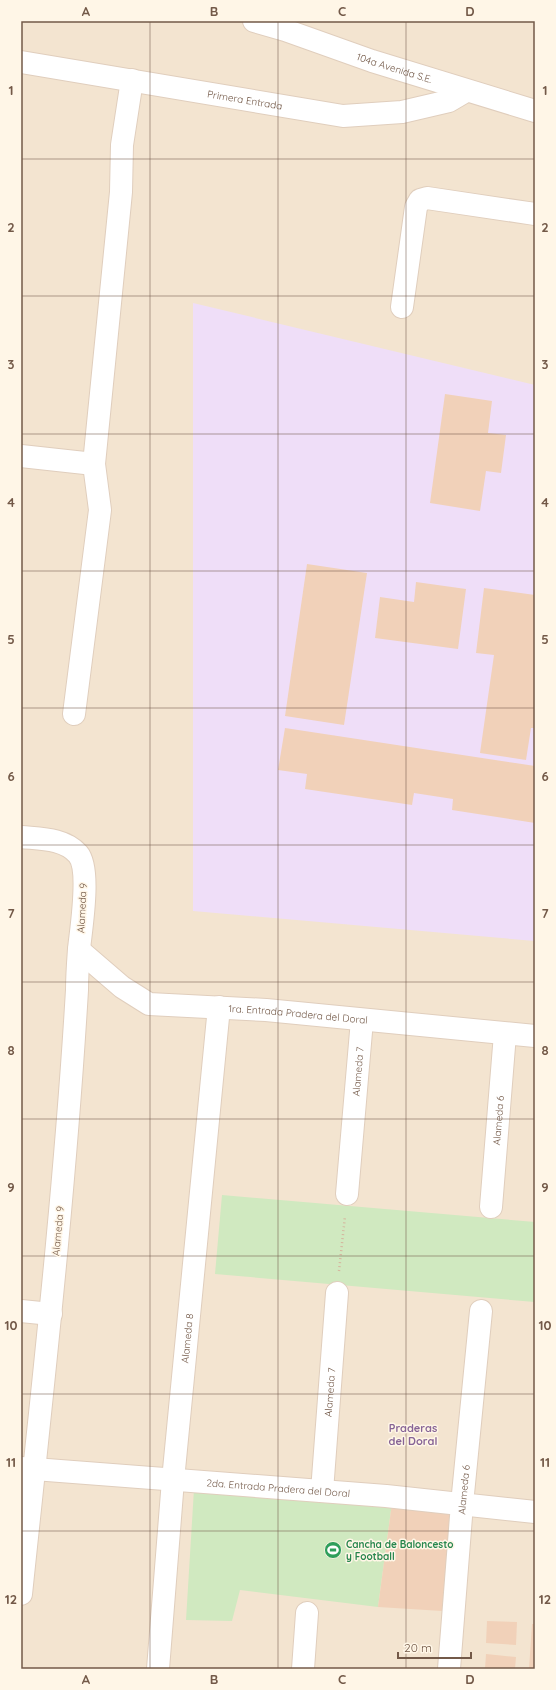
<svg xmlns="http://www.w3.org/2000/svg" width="556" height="1690" font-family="Quicksand,sans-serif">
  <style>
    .residential { fill: #f3e4d0 }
    .education { fill: #efdef8 }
    .green { fill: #d0e9c0 }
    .building { fill: #f1d1b9 }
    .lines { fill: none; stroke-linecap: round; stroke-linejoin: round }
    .minor-casing { stroke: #e0cebd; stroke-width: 24 }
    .path { stroke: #d5b49d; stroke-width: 2.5; stroke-dasharray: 1 3; stroke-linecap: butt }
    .minor { stroke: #fff; stroke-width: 22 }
    .grid { fill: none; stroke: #735948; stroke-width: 1; stroke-opacity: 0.55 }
    .labels { text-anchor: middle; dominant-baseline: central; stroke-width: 3; stroke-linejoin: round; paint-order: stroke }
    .street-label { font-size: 10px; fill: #735948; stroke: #fff6e7 }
    .leisure-label { font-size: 10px; font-weight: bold; fill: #27864d; stroke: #fff6e7; text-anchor: start }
    .neighbourhood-label { font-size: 11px; font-weight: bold; fill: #876496; stroke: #fff6e7 }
    .neatline { fill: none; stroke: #735948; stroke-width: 1.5 }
    .grid-label { font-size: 13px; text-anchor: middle; font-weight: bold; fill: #735948 }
  </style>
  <rect width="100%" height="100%" fill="#fcf2e1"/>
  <!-- residential -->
  <rect class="residential" x="21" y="21" width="514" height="1648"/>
  <!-- education -->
  <polygon class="education" points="193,303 535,385 535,941 193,911"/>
  <!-- green -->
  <g class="green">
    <polygon points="222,1195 535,1222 535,1302 215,1274"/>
    <polygon points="194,1489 392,1503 378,1607 240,1590 232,1621 186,1620"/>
  </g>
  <!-- building -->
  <g class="building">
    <polygon points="445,394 492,401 488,433 506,435 501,473 486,471 480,511 430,503"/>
    <polygon points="307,564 367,573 344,725 285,716"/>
    <polygon points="416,582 466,589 458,649 375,638 380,597 414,602"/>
    <polygon points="484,588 535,595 535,728 531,728 526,760 480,753 494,655 476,653"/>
    <polygon points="285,728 535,766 535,823 452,810 453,799 414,793 412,805 305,789 307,774 278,770"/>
    <polygon points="392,1503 452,1508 442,1611 378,1607"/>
    <polygon points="487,1621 517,1622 516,1645 486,1643"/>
    <polygon points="532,1624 535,1624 535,1669 529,1669"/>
    <polygon points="486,1654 516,1657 515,1669 485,1669"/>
  </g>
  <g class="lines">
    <!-- minor casing -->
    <g class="minor-casing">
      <g id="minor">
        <path id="s1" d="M254 21 285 30 372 61 535 111"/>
        <path id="s2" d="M21 62 343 116 402 112 449 101 466 91"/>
        <polyline points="402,307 416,207 420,200 427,198 535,214"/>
        <polyline points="21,456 94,464"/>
        <polyline points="74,714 100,510 94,464 121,192 122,145 132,80"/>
        <path d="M21 837C40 839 64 838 78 854 91 869 81 929 79 949 78 963 77 976 77 990 65 1192 42 1393 21 1594"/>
        <path id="s3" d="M79 950 122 987 149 1004 266 1010 535 1036"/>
        <path id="s4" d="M347 1194 362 1020"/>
        <path id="s5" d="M491 1207 505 1034"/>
        <polyline points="21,1311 51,1314"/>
        <path id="s6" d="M21 1468 386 1496 535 1512"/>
        <path id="s7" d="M322 1491 337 1293"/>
        <path id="s8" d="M158 1669 173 1480 219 1007"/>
        <polyline points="303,1669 307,1613"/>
        <path id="s9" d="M449 1669 462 1504 481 1311"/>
      </g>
    </g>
    <!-- path -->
    <polyline class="path" points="339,1271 345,1216"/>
    <!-- minor -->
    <use href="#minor" class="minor"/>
  </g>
  <!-- grid -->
  <path class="grid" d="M150 21V1669M278 21V1669M406 21V1669M21 159H535M21 296H535M21 434H535M21 571H535M21 708H535M21 845H535M21 982H535M21 1119H535M21 1256H535M21 1394H535M21 1531H535"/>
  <!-- icons -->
  <defs>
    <g id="stadium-disc" transform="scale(0.9)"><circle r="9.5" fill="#2e9e5b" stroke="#fff6e7"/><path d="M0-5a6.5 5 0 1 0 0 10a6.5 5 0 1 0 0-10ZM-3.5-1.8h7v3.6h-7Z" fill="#fff"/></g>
  </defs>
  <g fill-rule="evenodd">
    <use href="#stadium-disc" x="333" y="1550"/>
  </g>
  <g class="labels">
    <!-- street labels -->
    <g class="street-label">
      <text stroke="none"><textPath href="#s1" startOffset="148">104a Avenida S.E.</textPath></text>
      <text stroke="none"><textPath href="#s2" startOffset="227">Primera Entrada</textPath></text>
      <text transform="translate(82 908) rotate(-87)">Alameda 9</text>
      <text stroke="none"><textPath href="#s3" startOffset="238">1ra. Entrada Pradera del Doral</textPath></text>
      <text stroke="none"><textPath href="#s4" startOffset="123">Alameda 7</textPath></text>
      <text stroke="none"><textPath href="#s5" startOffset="87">Alameda 6</textPath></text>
      <text transform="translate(58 1231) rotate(-85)">Alameda 9</text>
      <text stroke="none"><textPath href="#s8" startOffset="332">Alameda 8</textPath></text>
      <text stroke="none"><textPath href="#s7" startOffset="99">Alameda 7</textPath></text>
      <text stroke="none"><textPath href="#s6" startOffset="258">2da. Entrada Pradera del Doral</textPath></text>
      <text stroke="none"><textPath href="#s9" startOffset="180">Alameda 6</textPath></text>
    </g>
    <!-- leisure labels -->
    <g class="leisure-label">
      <text x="346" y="1544">Cancha de Baloncesto<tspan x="346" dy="12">y Football</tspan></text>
    </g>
    <!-- neighbourhood labels -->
    <g class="neighbourhood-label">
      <text x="413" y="1428">Praderas<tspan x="413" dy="13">del Doral</tspan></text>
    </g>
  </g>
  <!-- border -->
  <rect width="556" height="1690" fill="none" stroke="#fff6e7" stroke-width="44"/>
  <!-- scale -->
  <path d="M398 1652v6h73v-6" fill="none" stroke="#735948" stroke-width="2"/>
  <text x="404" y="1652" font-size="12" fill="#735948" stroke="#fff6e7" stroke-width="3" paint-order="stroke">20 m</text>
  <rect x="22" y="22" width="512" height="1646" class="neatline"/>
  <g class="grid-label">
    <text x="86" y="16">A</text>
    <text x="214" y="16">B</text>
    <text x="342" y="16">C</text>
    <text x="470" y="16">D</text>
    <text x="11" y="95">1</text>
    <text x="545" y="95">1</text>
    <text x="11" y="232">2</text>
    <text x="545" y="232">2</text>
    <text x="11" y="369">3</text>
    <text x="545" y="369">3</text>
    <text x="11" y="507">4</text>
    <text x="545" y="507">4</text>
    <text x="11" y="644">5</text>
    <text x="545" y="644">5</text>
    <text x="11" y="781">6</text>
    <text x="545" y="781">6</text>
    <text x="11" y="918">7</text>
    <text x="545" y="918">7</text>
    <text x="11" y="1055">8</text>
    <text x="545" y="1055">8</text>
    <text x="11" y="1192">9</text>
    <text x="545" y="1192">9</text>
    <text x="11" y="1330">10</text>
    <text x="545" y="1330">10</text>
    <text x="11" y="1467">11</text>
    <text x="545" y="1467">11</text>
    <text x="11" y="1604">12</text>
    <text x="545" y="1604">12</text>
    <text x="86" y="1684">A</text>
    <text x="214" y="1684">B</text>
    <text x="342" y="1684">C</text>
    <text x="470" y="1684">D</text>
  </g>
</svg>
